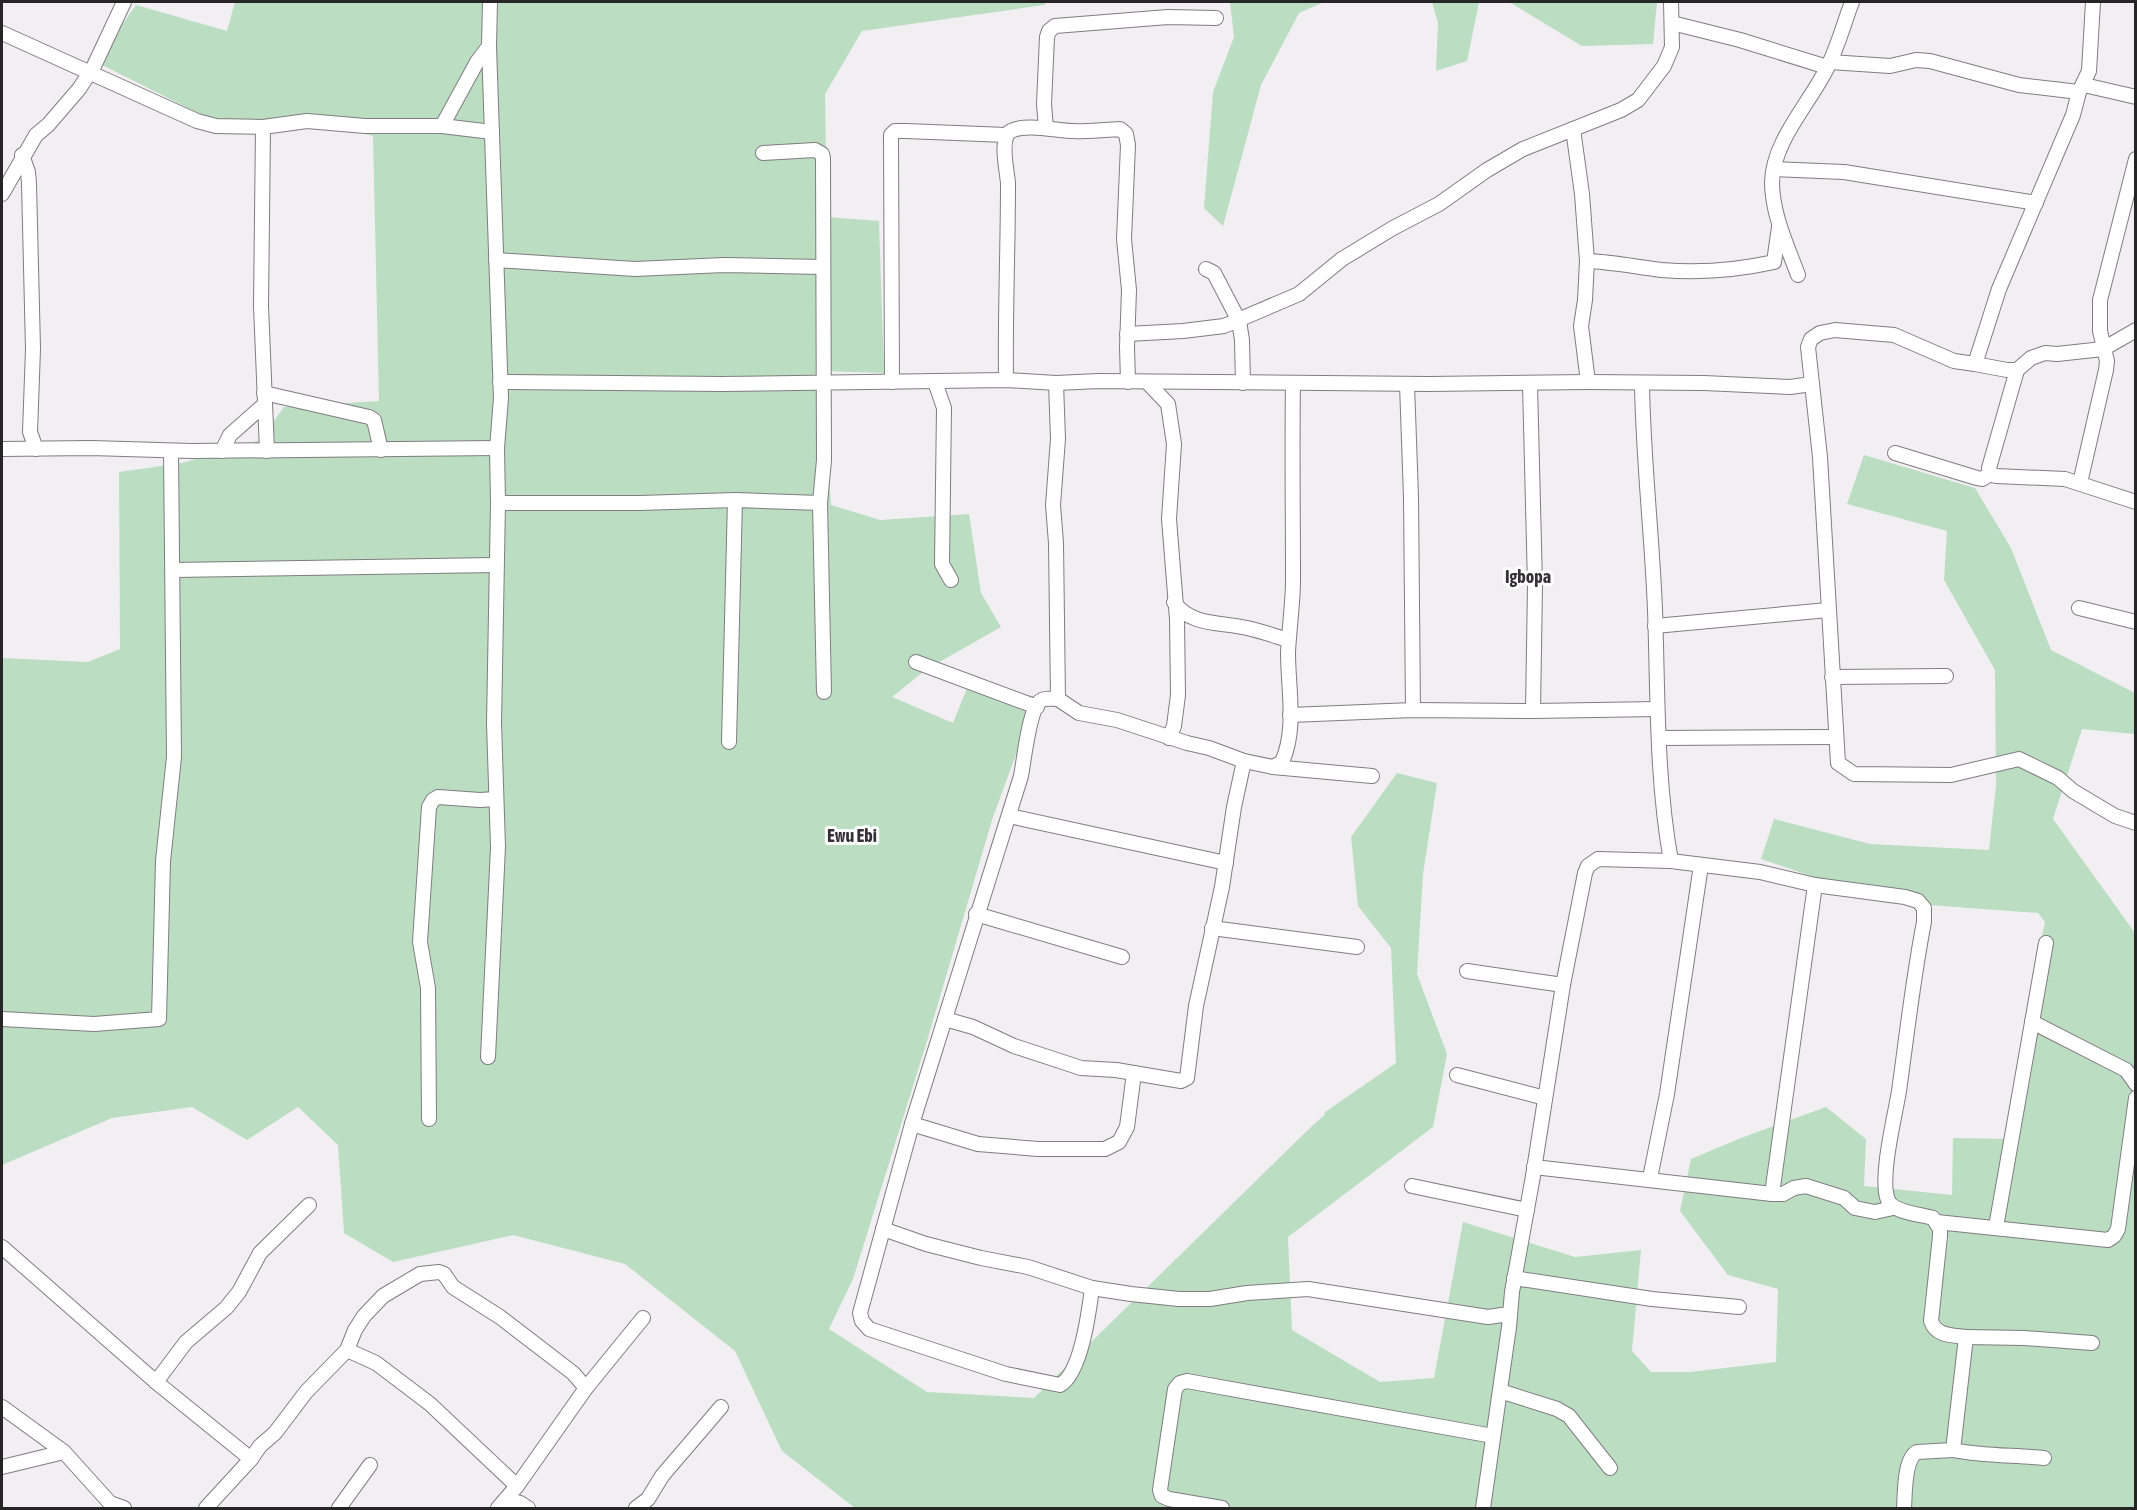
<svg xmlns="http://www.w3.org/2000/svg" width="2137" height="1510" font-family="'Asap Condensed',sans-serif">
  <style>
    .green { fill: #bbddc2 }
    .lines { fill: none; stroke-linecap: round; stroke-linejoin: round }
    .minor-casing { stroke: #7f7d80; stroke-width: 16 }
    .minor { stroke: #fff; stroke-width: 14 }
    .labels { text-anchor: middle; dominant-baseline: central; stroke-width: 6; stroke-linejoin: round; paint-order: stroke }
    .quarter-label { font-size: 18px; font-weight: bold; fill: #343134; stroke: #fff }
  </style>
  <rect width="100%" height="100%" fill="#f2eff3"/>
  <!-- green -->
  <g class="green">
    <polygon points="235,2 1047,2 1044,5 862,31 825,94 827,217 879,221 884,373 823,371 831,505 880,520 969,514 981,593 1001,627 927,669 892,697 953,723 969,683 1037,697 992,820 927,1041 853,1279 829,1329 927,1392 1034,1398 1314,1124 1324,1116 1325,1112 1396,1063 1391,948 1358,906 1351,837 1397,773 1437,783 1423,874 1417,974 1447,1054 1433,1127 1288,1237 1292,1330 1380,1382 1434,1378 1463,1222 1575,1257 1641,1250 1632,1351 1651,1372 1690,1372 1776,1362 1778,1289 1728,1275 1680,1211 1691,1159 1741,1138 1826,1107 1866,1139 1864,1186 1952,1195 1953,1138 2006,1139 2029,994 2045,922 2038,913 1888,902 1761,859 1774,819 1870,844 1989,850 1996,786 1995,670 1944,580 1947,531 1847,504 1864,455 1975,488 2011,548 2051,650 2135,693 2135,734 2082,729 2053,819 2135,933 2135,1508 855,1508 782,1451 735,1351 625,1264 513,1235 393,1262 344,1233 338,1145 298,1107 247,1140 192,1107 112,1118 2,1165 2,658 88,662 120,649 119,472 182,463 260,440 284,407 379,401 373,136 308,120 212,120 96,62 136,5 227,31"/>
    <polygon points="1230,2 1324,2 1299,13 1261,85 1223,226 1204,208 1213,92 1234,37"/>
    <polygon points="1432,2 1479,2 1467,61 1436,71 1438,23"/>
    <polygon points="1509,2 1657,2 1653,44 1582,46"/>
  </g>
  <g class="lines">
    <!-- minor casing -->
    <g class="minor-casing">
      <g id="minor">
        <polyline points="1672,23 1740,40 1827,67"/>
        <polyline points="2,33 197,121 216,126 263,127 307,121 365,126 442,126 492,132"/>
        <polyline points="1830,62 1890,66 1916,60 1930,61 2019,85 2079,92"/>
        <polyline points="2084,85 2136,97"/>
        <polyline points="442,126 477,62 489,46"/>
        <polyline points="263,127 261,306 267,451"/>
        <polyline points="1046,128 1044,104 1047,37 1049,31 1055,26 1168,17 1216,18"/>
        <polyline points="1573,129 1582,194 1587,261 1585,300 1581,326 1588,382"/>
        <polyline points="763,153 815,150 822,154 823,158 824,460 820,503 824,692"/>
        <polyline points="22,155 28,172 29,183 33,349 30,432 36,449"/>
        <polyline points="1774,169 1844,172 2036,203"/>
        <polyline points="2,194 36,135 48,125 79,89 94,66 124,2"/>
        <polyline points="496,260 635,269 724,265 822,267"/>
        <path d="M1587 261C1613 262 1637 267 1662 270 1699 273 1738 270 1774 262L1779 227"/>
        <polyline points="1206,269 1214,273 1239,321 1242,340 1243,383"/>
        <path d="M1798 275C1787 245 1772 214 1772 182 1773 140 1811 102 1828 66 1838 46 1844 23 1852 2"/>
        <polyline points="1127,334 1183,331 1224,326 1299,294 1342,259 1393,228 1439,204 1487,170 1523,149 1621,110 1638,100 1664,66 1672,47 1671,2"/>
        <polyline points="1975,364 2007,370 2017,370 2031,358 2045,353 2057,354 2103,349 2136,330"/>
        <polyline points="2017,370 1989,468 1990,474 1996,476 2065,479 2136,502"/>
        <path d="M1006 380C1005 315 1008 249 1008 183 1007 170 999 138 1011 131 1026 123 1058 131 1074 131 1089 132 1105 130 1120 129L1126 134 1128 145 1124 239 1129 290 1127 347 1128 382"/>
        <polyline points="500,382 721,384 1006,380 1056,383 1099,381 1429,384 1588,382 1704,383 1790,387 1812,384 1808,347 1811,339 1820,333 1835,330 1894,335 1954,361 1975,364 1999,289 2073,115 2079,92 2089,71 2093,2"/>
        <polyline points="892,382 891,135 895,131 906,131 1006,135"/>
        <polyline points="935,382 944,408 942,564 951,580"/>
        <path d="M1056 383 1058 439 1053 505 1056 543 1058 699C1052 699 1044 697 1039 702 1029 712 1024 760 1021 776L912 1124 860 1313 862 1321 869 1329 1006 1374 1060 1385C1081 1373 1089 1312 1092 1288"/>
        <polyline points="1148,383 1168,404 1174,444 1169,519 1177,619 1178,695 1174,726 1169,738"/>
        <path d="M1642 383C1643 459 1652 534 1655 610 1658 694 1656 778 1671 861L1760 872 1815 885 1905 897 1918 901 1924 908V922C1913 978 1907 1034 1899 1091 1895 1116 1879 1179 1888 1200 1893 1213 1921 1214 1933 1218L1940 1229V1236L1931 1321C1936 1336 1951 1335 1966 1337L1953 1450 1917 1452C1904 1459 1905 1494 1904 1508"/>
        <polyline points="1407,384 1411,497 1413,710"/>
        <polyline points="1530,384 1535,585 1533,711"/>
        <polyline points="1812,384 1820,457 1838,763 1854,774 1951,775 2019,759 2058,778 2073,791 2115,816 2136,823"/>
        <polyline points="264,393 369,417 374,420 381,450"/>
        <polyline points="2,449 91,448 192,451 497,448"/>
        <polyline points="222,451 230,435 265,404"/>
        <polyline points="1895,453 1977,478 1982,479 1990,474"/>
        <polyline points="2080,483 2106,370 2107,361 2100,331 2100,300 2136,159"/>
        <polyline points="498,503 640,503 735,500"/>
        <polyline points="173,570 495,565"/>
        <path d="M1174 602C1190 626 1221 622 1247 628 1261 631 1275 636 1288 640"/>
        <polyline points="2079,608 2136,622"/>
        <polyline points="1655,626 1828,610"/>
        <polyline points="916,662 1037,707"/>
        <polyline points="1832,677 1946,676"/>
        <path d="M1058 699 1079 713 1117 720 1187 743 1209 748 1244 761 1273 767 1282 762C1297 729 1288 688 1288 653 1289 629 1293 604 1293 580 1293 514 1292 449 1293 383"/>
        <polyline points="1290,715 1413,710 1533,711 1657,709"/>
        <polyline points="1660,738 1836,737"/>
        <polyline points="729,742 735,500 820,503"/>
        <polyline points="1273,767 1372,776"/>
        <polyline points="1009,816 1226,863"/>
        <polyline points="976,914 1122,957"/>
        <polyline points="1212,928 1357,947"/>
        <polyline points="1467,971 1563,985"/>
        <polyline points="2,1019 94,1024 159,1019 163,861 174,757 171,451"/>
        <polyline points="945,1019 973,1027 1014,1046 1081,1068 1116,1070 1181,1081 1187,1078 1196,1006 1222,887 1234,807 1244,761"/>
        <polyline points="2032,1022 2126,1070 2136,1084"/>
        <polyline points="488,1057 498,847 494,723 498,503 497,448 501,398 489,46 490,2"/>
        <polyline points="1457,1075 1545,1098"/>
        <polyline points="429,1119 428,988 420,942 429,807 433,800 438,797 480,800 496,799"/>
        <polyline points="912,1124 978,1144 1038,1149 1105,1149 1119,1142 1127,1127 1134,1073"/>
        <polyline points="1534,1167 1772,1194 1783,1194 1794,1188 1806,1186 1844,1198 1855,1208 1875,1212 1893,1208"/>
        <polyline points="1650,1178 1667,1094 1701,865"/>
        <polyline points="1412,1186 1527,1210"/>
        <polyline points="1772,1194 1815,885"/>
        <polyline points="1937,1222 2108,1240 2114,1236 2118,1229 2136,1098"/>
        <polyline points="1996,1227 2046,943"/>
        <polyline points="883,1229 926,1244 981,1258 1028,1267 1092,1288 1131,1294 1179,1299 1210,1299 1247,1293 1308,1289 1488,1317 1509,1314"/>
        <polyline points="2,1247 156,1382 251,1459"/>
        <polyline points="1514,1278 1652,1299 1739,1307"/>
        <polyline points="1966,1337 2024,1338 2092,1343"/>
        <polyline points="347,1350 376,1363 430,1404 517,1486"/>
        <polyline points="156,1382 186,1342 226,1308 239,1292 260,1253 309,1205"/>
        <polyline points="1500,1391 1557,1409 1569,1416 1610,1468"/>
        <polyline points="2,1407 64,1452 110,1503 124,1508"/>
        <path d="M1953 1450C1982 1456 2014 1455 2044 1458"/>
        <polyline points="2,1467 64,1452"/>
        <polyline points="506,1499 520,1503 528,1508"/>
        <polyline points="206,1508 251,1459 260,1446 275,1433 306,1392 347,1350 355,1330 364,1316 383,1296 420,1274 439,1272 444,1274 453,1287 500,1317 573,1373 586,1388"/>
        <polyline points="339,1508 370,1465"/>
        <polyline points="498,1508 517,1486 586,1388 643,1318"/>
        <polyline points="636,1508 648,1499 662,1476 721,1407"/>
        <polyline points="1222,1508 1169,1499 1162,1496 1160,1490 1175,1389 1180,1383 1187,1381 1493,1436"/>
        <polyline points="1483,1508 1509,1327 1512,1292 1533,1176 1563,985 1585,873 1588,866 1598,859 1671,861"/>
      </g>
    </g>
    <!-- minor -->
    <use href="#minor" class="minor"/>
  </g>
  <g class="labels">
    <!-- quarter labels -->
    <g class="quarter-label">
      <text x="1528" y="576">Igbopa</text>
      <text x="852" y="835">Ewu Ebi</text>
    </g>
  </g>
  <!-- border -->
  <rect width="2137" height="1510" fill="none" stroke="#272627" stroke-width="6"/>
</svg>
